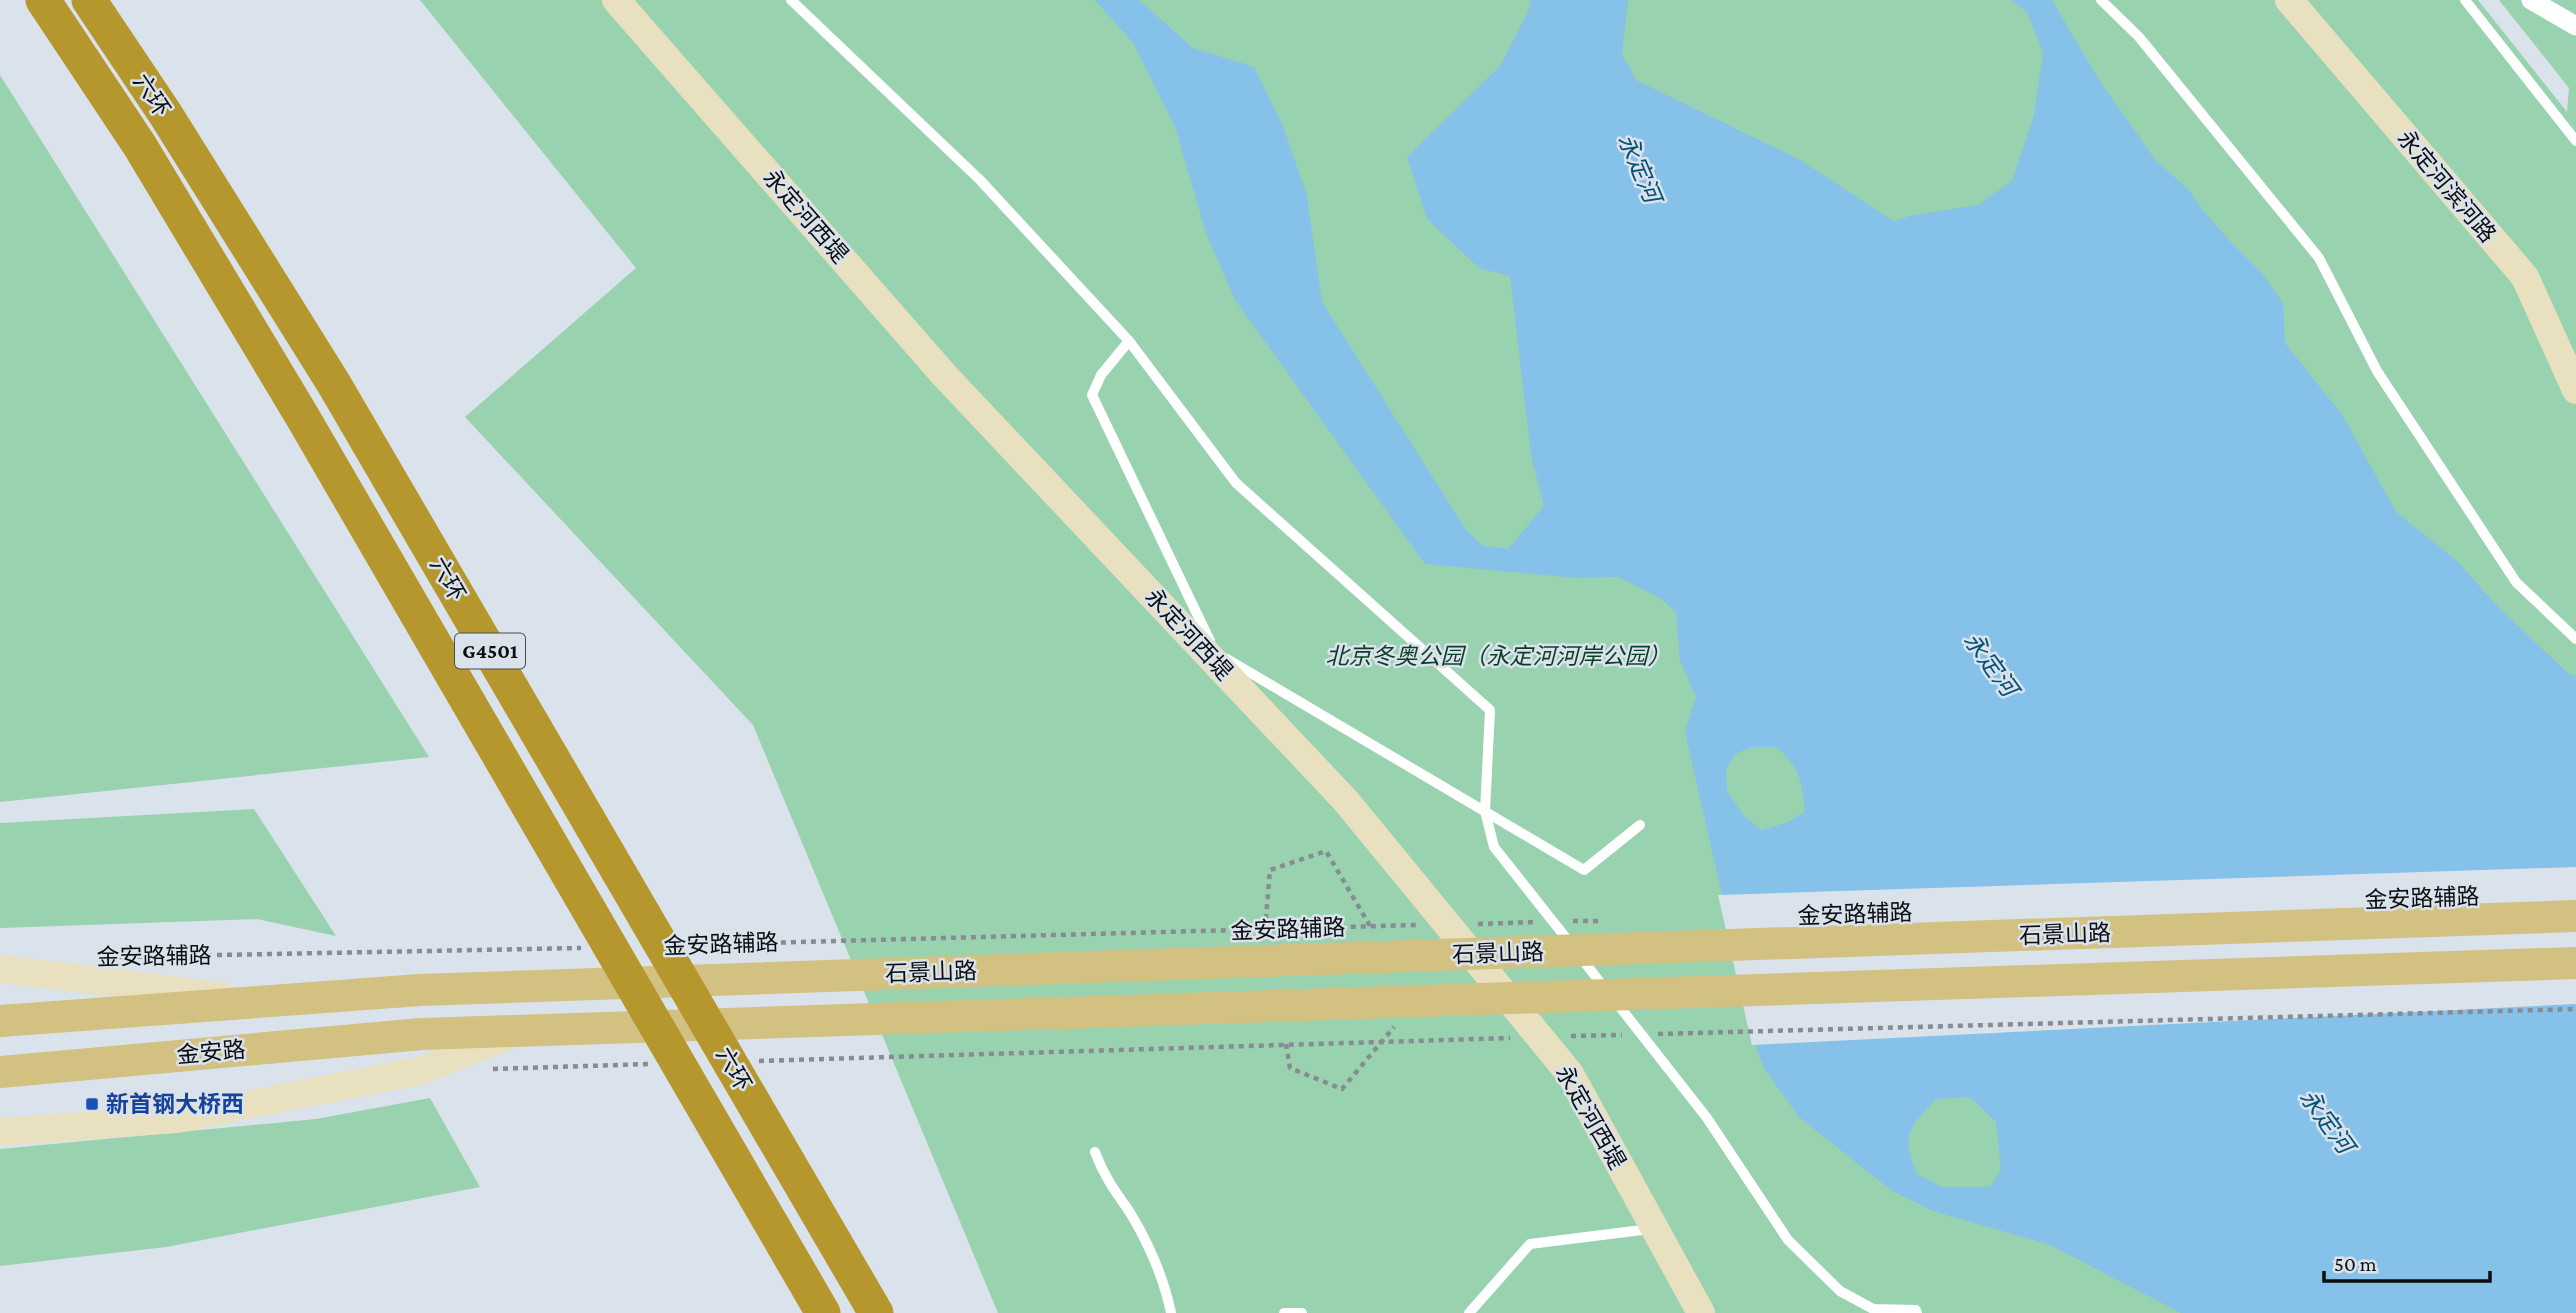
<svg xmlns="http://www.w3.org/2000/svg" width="2576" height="1313" font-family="'Crimson Pro','Noto Sans SC',serif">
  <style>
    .green { fill: #98d2af }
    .water { fill: #85c1e8; fill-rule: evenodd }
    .pier { fill: #dae2eb }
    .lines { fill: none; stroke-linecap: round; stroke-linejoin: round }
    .path { stroke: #878c93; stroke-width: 4.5; stroke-dasharray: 5 5; stroke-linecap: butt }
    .lane { stroke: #fff; stroke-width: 10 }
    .street { stroke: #fff; stroke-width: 19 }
    .secondary { stroke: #e9e0c0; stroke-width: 28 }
    .primary { stroke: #d3c181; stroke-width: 32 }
    .highway { stroke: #b5972d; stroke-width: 35 }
    .transit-dot { fill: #1a4fb4; stroke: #dae2eb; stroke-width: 2.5 }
    .labels { text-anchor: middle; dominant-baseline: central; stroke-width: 5; stroke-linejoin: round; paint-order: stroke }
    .shield { fill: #dae2eb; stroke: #4a4e52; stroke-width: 2 }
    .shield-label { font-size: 21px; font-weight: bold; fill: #0c0e11 }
    .street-label { font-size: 23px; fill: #0c0e11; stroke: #dae2eb }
    .park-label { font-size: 23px; font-style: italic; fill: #0b3d25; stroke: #dae2eb }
    .transit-label { font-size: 23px; font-weight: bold; fill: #164399; stroke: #dae2eb; text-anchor: start }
    .water-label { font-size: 24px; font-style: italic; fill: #045378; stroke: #dae2eb }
  </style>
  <rect width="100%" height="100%" fill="#dae2eb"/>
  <!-- green -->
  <g class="green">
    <polygon points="420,0 2478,0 2567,112 2569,88 2499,0 2576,0 2576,1313 998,1313 753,725 465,417 636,268"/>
    <polygon points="0,75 429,757 0,802"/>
    <polygon points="254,809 336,936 257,919 0,928 0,823"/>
    <polygon points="430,1098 480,1187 166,1247 0,1266 0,1149 316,1119"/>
  </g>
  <!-- water -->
  <path class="water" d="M1095 0H1139L1193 48 1254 67 1283 126 1307 196 1322 302 1466 530 1483 546 1508 549 1544 506 1531 455 1510 276 1479 268 1427 219 1407 157 1500 66 1529 10 1531 0H1628L1622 54 1636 80 1802 161 1893 221 1914 215 1978 205 2012 181 2034 115 2043 53 2027 12 2011 0H2052L2099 80 2156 161 2188 189 2202 209 2230 241 2261 272 2283 303 2285 343 2343 416 2396 512 2457 561 2499 608 2569 674 2576 676V1313H2181L2050 1245 1933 1211 1892 1191 1799 1117 1764 1068 1758 1053 1685 732 1696 697 1680 661 1676 612 1660 598 1619 577 1577 578 1425 564 1235 300 1206 233 1175 127 1133 43ZM1752 747H1776C1800 767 1802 781 1805 812L1786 823 1761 830 1744 816 1727 791 1726 770 1735 754ZM1970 1097 1996 1122 2001 1170 1990 1187H1942L1917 1174C1901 1133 1908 1130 1936 1099Z"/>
  <!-- pier -->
  <polygon class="pier" points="2576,867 2576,1004 1752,1045 1718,895"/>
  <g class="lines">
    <!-- path -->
    <g class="path">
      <polyline points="1573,921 1599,921"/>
      <polyline points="1478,924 1536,922"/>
      <polyline points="1265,929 1270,870 1326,851 1370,926"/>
      <polyline points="691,945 1417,925"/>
      <polyline points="117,957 581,948"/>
      <polyline points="1658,1034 2576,1009"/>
      <polyline points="1571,1036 1622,1035"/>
      <polyline points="1286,1044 1290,1068 1342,1089 1394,1027"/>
      <polyline points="759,1061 1510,1038"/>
      <polyline points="493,1069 649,1064"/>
    </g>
    <!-- lane -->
    <g class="lane">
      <polyline points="791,0 980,180 1129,341 1236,483 1490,710 1485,811 1494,847 1570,943"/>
      <polyline points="2101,0 2139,37 2319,258 2377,371 2516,582 2576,639"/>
      <polyline points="2465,0 2576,141"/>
      <polyline points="1129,341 1101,375 1092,395 1210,641"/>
      <polyline points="1227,659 1584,870 1640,825"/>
      <polyline points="1579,955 1606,990"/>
      <polyline points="1616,1002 1707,1118 1788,1240 1840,1291 1873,1309 1916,1310 1917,1313"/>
      <path d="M1095 1152C1103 1174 1114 1190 1127 1208 1147 1239 1164 1278 1171 1313"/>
      <polyline points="1284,1313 1302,1313"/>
      <polyline points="1469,1313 1530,1244 1650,1229"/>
    </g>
    <!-- street -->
    <polyline class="street" points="2531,0 2576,26"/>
    <!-- secondary -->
    <g class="secondary">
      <polyline points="616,0 945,376 1346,801 1570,1074 1701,1313"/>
      <polyline points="2289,0 2525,277 2576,390"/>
      <polyline points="0,969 221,996"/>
      <polyline points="0,1132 176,1119 419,1071 513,1034"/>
    </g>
    <!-- primary -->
    <g class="primary">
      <polyline points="0,1021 420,990 2576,916"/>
      <polyline points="0,1072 422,1034 2576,963"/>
    </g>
    <!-- highway -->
    <g class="highway">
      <polyline points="43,0 140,146 302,416 823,1313"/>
      <polyline points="89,0 166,115 334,384 876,1313"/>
    </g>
  </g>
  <!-- markers -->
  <rect class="transit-dot" x="85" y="1097" width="14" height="14" rx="3.5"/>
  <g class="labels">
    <!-- shield labels -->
    <rect class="shield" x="455" y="633.5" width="70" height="35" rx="5"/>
    <g class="shield-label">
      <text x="490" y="651">G4501</text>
    </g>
    <!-- street labels -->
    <g class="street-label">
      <text transform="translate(152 95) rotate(56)">六环</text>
      <text transform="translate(2447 186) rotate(50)">永定河滨河路</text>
      <text transform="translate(806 216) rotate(49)">永定河西堤</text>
      <text transform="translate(448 579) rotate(60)">六环</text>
      <text transform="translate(1189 634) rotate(47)">永定河西堤</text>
      <text transform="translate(2422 898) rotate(-2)">金安路辅路</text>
      <text transform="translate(1855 914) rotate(-2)">金安路辅路</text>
      <text transform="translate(1288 929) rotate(-2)">金安路辅路</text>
      <text transform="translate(2065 934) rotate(-2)">石景山路</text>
      <text transform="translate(721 944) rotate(-2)">金安路辅路</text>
      <text transform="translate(1498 953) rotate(-2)">石景山路</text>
      <text transform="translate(154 956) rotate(-1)">金安路辅路</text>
      <text transform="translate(931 972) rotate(-2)">石景山路</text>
      <text transform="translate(211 1052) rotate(-5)">金安路</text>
      <text transform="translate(734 1069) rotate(60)">六环</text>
      <text transform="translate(1591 1117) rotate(60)">永定河西堤</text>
    </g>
    <!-- park labels -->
    <g class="park-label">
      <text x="1498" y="656">北京冬奥公园（永定河河岸公园）</text>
    </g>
    <!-- transit labels -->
    <g class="transit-label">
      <text x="106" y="1104">新首钢大桥西</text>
    </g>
    <!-- water labels -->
    <g class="water-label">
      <text transform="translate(1640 168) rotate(67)">永定河</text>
      <text transform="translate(1991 664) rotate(54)">永定河</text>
      <text transform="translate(2327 1121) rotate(54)">永定河</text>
    </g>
  </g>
  <!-- scale -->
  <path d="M2324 1271v10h166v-10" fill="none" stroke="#0c0e11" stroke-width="3.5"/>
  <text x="2334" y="1271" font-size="21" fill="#0c0e11" stroke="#dae2eb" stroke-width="5" paint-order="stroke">50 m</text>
</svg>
